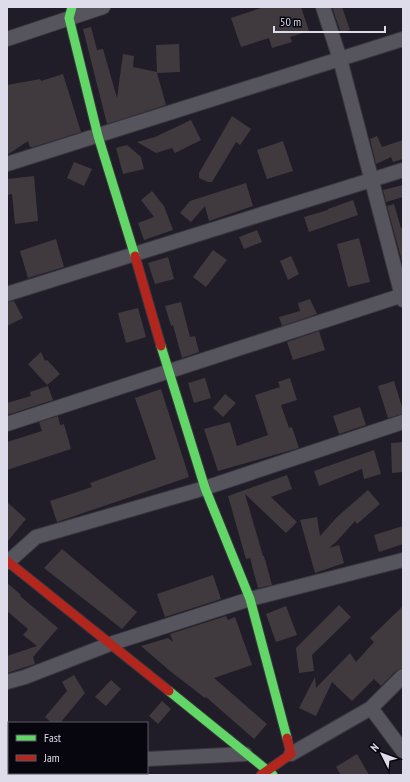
<svg xmlns="http://www.w3.org/2000/svg" width="410" height="782" font-family="'PT Sans Narrow',sans-serif">
  <style>
    .building { fill: #403a3f }
    .lines { fill: none; stroke-linecap: round; stroke-linejoin: round }
    .street-casing { stroke: #38373f; stroke-width: 16 }
    .fast-casing { stroke: #38373f; stroke-width: 11 }
    .jam-casing { stroke: #38373f; stroke-width: 11 }
    .street { stroke: #56545c; stroke-width: 14 }
    .fast { stroke: #63d668; stroke-width: 9 }
    .jam { stroke: #b3261e; stroke-width: 9 }
  </style>
  <rect width="100%" height="100%" fill="#201d28"/>
  <!-- building -->
  <g class="building">
    <polygon points="264,7 301,7 309,31 290,37 292,42 272,48 269,38 241,47 231,18"/>
    <polygon points="332,7 342,7 350,30 341,33"/>
    <polygon points="91,27 97,50 103,49 117,98 123,54 134,56 133,67 157,72 156,45 179,44 180,72 157,73 166,105 107,124 83,29"/>
    <polygon points="63,74 81,132 33,147 30,147 28,141 7,155 7,85 40,79 41,81"/>
    <polygon points="232,116 251,129 240,145 236,142 212,182 208,182 199,178 199,173"/>
    <polygon points="191,120 201,140 175,153 172,148 156,153 137,142 155,137"/>
    <polygon points="377,136 382,147 403,140 403,159 393,162 391,157 376,164 370,139"/>
    <polygon points="283,141 293,171 267,179 257,150"/>
    <polygon points="127,145 141,157 144,169 123,174 116,148"/>
    <polygon points="74,162 92,169 84,186 67,178"/>
    <polygon points="34,176 38,221 15,224 12,194 7,195 7,179"/>
    <polygon points="246,183 253,206 209,221 205,206 191,222 180,213 190,201"/>
    <polygon points="403,185 403,197 386,202 383,190"/>
    <polygon points="152,191 164,206 173,230 144,240 138,223 154,217 141,200"/>
    <polygon points="353,200 358,215 309,232 304,217 328,210 328,209"/>
    <polygon points="394,204 401,228 403,228 403,265 387,206"/>
    <polygon points="257,230 262,242 244,249 239,237"/>
    <polygon points="359,238 370,282 348,287 337,244"/>
    <polygon points="56,239 64,267 28,278 20,251"/>
    <polygon points="213,250 227,260 206,287 193,277"/>
    <polygon points="291,256 299,274 288,280 280,261"/>
    <polygon points="168,257 174,279 155,284 148,263"/>
    <polygon points="310,299 317,314 282,326 279,317 300,311 298,303"/>
    <polygon points="14,301 23,318 7,326 7,302"/>
    <polygon points="181,302 190,337 195,336 199,352 182,358 173,325 171,326 165,306"/>
    <polygon points="138,308 146,337 126,343 118,313"/>
    <polygon points="319,331 325,350 293,360 287,342"/>
    <polygon points="41,352 45,361 47,360 60,374 47,385 28,364"/>
    <polygon points="205,378 211,398 194,403 188,383"/>
    <polygon points="290,378 297,400 281,405 289,428 292,427 299,448 218,471 204,429 230,422 237,446 268,435 255,395 280,387 278,382"/>
    <polygon points="394,381 403,410 403,414 388,418 378,386"/>
    <polygon points="48,386 53,400 7,415 7,403 31,396 30,392"/>
    <polygon points="161,389 189,477 57,522 50,501 92,487 90,483 156,459 135,398"/>
    <polygon points="225,394 236,403 223,417 213,408"/>
    <polygon points="360,407 366,425 339,434 333,416"/>
    <polygon points="58,416 60,425 64,424 71,449 7,470 7,442 42,431 39,422"/>
    <polygon points="403,442 403,472 392,473 391,443"/>
    <polygon points="374,450 381,474 364,479 362,469 319,486 314,471"/>
    <polygon points="287,475 292,489 271,497 297,522 286,533 245,494 263,556 264,556 272,585 258,588 250,558 246,559 228,496"/>
    <polygon points="368,490 380,504 357,524 355,521 337,541 329,548 339,545 344,563 315,573 300,520 317,517 320,536 337,517"/>
    <polygon points="7,502 26,519 7,542"/>
    <polygon points="403,526 403,544 379,552 374,535"/>
    <polygon points="62,549 137,612 122,629 44,568"/>
    <polygon points="213,575 221,599 165,617 157,594"/>
    <polygon points="7,583 21,595 20,596 58,628 33,657 35,664 7,673 7,656 37,646 23,635 28,629 7,611"/>
    <polygon points="339,605 351,617 312,655 314,671 299,673 296,648"/>
    <polygon points="286,606 297,635 276,642 266,614"/>
    <polygon points="403,606 403,666 402,668 397,670 381,686 374,679 352,701 332,682 316,716 299,708 315,677 316,688 350,653 356,662 374,642 370,638"/>
    <polygon points="226,616 228,620 235,617 252,665 214,678 267,724 254,739 206,697 205,698 170,671 141,646 168,638 173,642 170,634"/>
    <polygon points="74,675 85,693 60,723 52,723 45,717 67,691 62,682"/>
    <polygon points="111,680 121,689 106,706 95,697"/>
    <polygon points="162,701 171,709 158,724 149,716"/>
    <polygon points="357,754 369,775 341,775 336,767"/>
  </g>
  <g class="lines">
    <!-- street casing -->
    <g class="street-casing">
      <g id="street">
        <polyline points="323,7 340,59 403,300"/>
        <polyline points="7,39 103,7"/>
        <polyline points="7,164 403,39"/>
        <polyline points="7,294 403,170"/>
        <polyline points="7,424 403,295"/>
        <polyline points="8,562 36,537 205,488 403,422"/>
        <polyline points="7,682 25,677 110,644 250,599 403,560"/>
        <polyline points="371,708 403,751"/>
        <polyline points="291,754 371,708 403,676"/>
        <polyline points="147,759 245,754"/>
        <polyline points="7,767 9,767"/>
      </g>
    </g>
    <!-- fast casing -->
    <g class="fast-casing">
      <g id="fast">
        <polyline points="72,7 69,18 98,136 135,256"/>
        <polyline points="161,346 205,488 250,599 287,738"/>
        <polyline points="169,691 273,775"/>
      </g>
    </g>
    <!-- jam casing -->
    <g class="jam-casing">
      <g id="jam">
        <polyline points="135,256 161,346"/>
        <polyline points="7,561 169,691"/>
        <polyline points="261,775 291,754 287,738"/>
      </g>
    </g>
    <!-- street -->
    <use href="#street" class="street"/>
    <!-- fast -->
    <use href="#fast" class="fast"/>
    <!-- jam -->
    <use href="#jam" class="jam"/>
  </g>
  <!-- border -->
  <rect width="410" height="782" fill="none" stroke="#dedbea" stroke-width="16"/>
  <!-- legend -->
  <rect x="8" y="722" width="140" height="52" fill="#07060e" stroke="#5d5b66"/>
  <rect x="16" y="735" width="20" height="6" fill="#63d668" stroke="#5d5b66"/>
  <text x="44" y="742" font-size="12" fill="#dedbea">Fast</text>
  <rect x="16" y="755" width="20" height="6" fill="#b3261e" stroke="#5d5b66"/>
  <text x="44" y="762" font-size="12" fill="#dedbea">Jam</text>
  <!-- north arrow -->
  <g transform="translate(382 754) rotate(312)" stroke="#07060e" stroke-width="3" paint-order="stroke">
  <path d="M0-3L7 15L0 10L-7 15Z" fill="#dedbea"/>
  <text y="-6" font-size="11" font-weight="bold" text-anchor="middle" fill="#dedbea">N</text>
  </g>
  <!-- scale -->
  <path d="M274 26v6h111v-6" fill="none" stroke="#dedbea" stroke-width="2"/>
  <text x="280" y="26" font-size="12" fill="#dedbea" stroke="#07060e" stroke-width="3" paint-order="stroke">50 m</text>
</svg>
